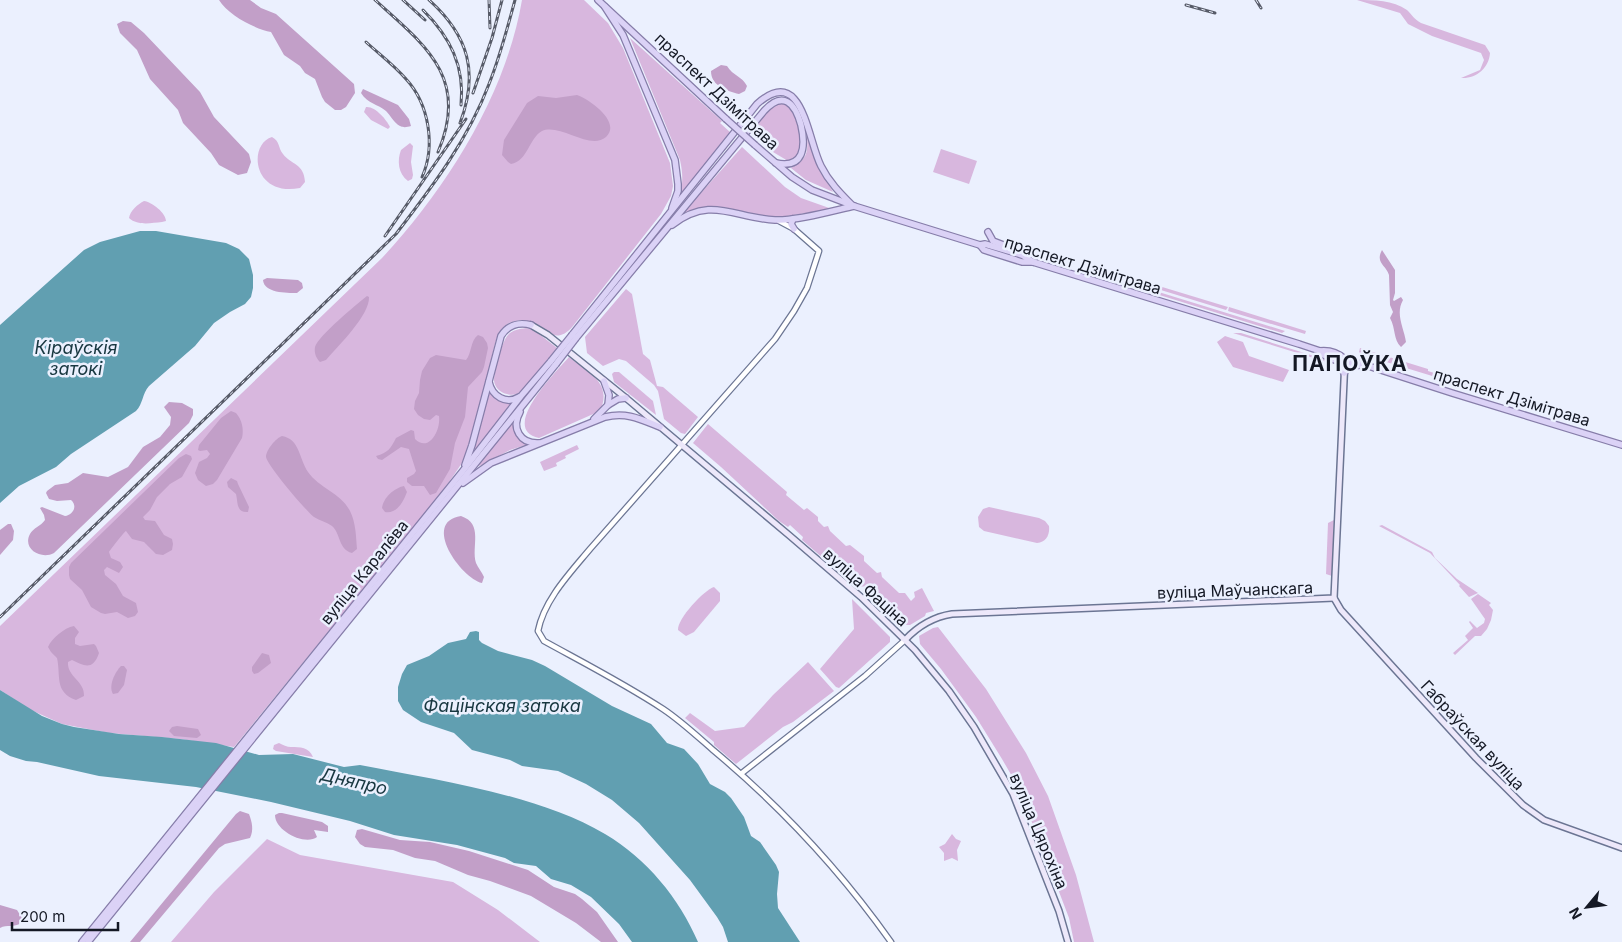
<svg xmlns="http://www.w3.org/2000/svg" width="1622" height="942" font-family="Inter,sans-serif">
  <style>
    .green { fill: #d8b7de }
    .forest { fill: #c29fc8 }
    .water { fill: #619fb1 }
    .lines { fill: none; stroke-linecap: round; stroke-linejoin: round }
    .tertiary-casing { stroke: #6b7593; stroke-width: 7 }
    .secondary-casing { stroke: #6b7593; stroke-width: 8 }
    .primary-casing { stroke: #867da9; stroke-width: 8 }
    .tertiary { stroke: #fff; stroke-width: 4.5 }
    .secondary { stroke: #ede8fa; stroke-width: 5 }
    .primary { stroke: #dbd2f6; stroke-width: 5.5 }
    .rail-casing { stroke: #575b68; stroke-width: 3 }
    .rail { stroke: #ebf0fe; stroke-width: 1; stroke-dasharray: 4; stroke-linecap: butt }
    .primary-bridge-casing { stroke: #867da9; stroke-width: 8; stroke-linecap: butt }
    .primary-bridge { stroke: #dbd2f6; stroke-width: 5.5 }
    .labels { text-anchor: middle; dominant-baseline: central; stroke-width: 5; stroke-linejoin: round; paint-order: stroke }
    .street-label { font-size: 16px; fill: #141824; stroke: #ebf0fe }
    .water-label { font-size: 18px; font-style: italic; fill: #183740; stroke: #ebf0fe }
    .district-label { font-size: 21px; font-weight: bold; letter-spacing: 1px; fill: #141824; stroke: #ebf0fe }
  </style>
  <rect width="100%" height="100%" fill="#ebf0fe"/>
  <!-- green -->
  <g class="green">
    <path d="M522 0H584L608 23 623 48 670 163 673 186 671 196 661 214 573 326C551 352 541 316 516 321 511 322 506 324 503 328 495 336 494 350 491 360 484 390 478 425 467 453 460 469 447 483 438 498L234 747 180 739 109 733 62 724 31 710 0 690V626L382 258C446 189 506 95 522 0Z"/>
    <path d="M1357 0C1374 0 1393 0 1407 10 1412 15 1414 19 1421 23L1485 45 1490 53C1489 68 1476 79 1461 78L1480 70 1484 60 1481 53 1432 36 1408 24 1400 13Z"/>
    <path d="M630 38 722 121 720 123 731 133 680 197C683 184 683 173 680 160Z"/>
    <path d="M782 103C796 108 803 130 803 144 802 147 800 152 799 155L788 161 773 152 751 130 772 106Z"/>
    <path d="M366 107C375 106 386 119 390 127L388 129 371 120 364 112Z"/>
    <path d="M807 134 817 164 833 192 806 180 791 168C808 159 808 152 807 134Z"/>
    <path d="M272 137C280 141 278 148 283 154 291 165 304 163 305 182L300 188C252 197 248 144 272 137Z"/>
    <path d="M410 143 413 146 411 162 413 175 412 179 408 181C398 174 397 160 401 150Z"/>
    <polygon points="742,147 785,187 801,198 832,209 775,218 706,207 683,213"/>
    <polygon points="941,149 977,161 969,184 933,172"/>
    <path d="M144 201C152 202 166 213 166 221L162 222C151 223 138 226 129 218 130 211 138 204 144 201Z"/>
    <polygon points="1126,276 1228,307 1226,310 1125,279"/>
    <polygon points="1123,281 1285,331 1282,333 1124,284"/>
    <polygon points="626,289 632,294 643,354 650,360 657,386 663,387 698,417 685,434 681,433 664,419 658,391 654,385 626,361 619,359 603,366 587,353 585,337"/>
    <polygon points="1229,307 1306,331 1305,334 1228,311"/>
    <path d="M526 328 534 330 557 348 522 391C517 394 513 396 507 394 501 393 495 388 494 381 494 372 502 341 508 335 512 330 520 329 526 328Z"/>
    <polygon points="1233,333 1241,333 1333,362 1333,364"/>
    <polygon points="1225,336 1243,342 1249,356 1289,370 1283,382 1233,367 1217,342"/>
    <polygon points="1360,348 1428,369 1428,371 1453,379 1453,380 1476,387 1475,389 1360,354 1359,352"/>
    <path d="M569 357C588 372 613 383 600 411L539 438C498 429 557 371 569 357Z"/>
    <polygon points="614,372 619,372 653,401 656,415 614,382 612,374"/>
    <polygon points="489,389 510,403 510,406 471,456"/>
    <polygon points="514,420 515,430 529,444 510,450 482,465 478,466"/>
    <polygon points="708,424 787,492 786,495 804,510 807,508 818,517 818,521 824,527 828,526 830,531 846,546 850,545 864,556 864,561 877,573 881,572 882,577 899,593 905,593 911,601 915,597 914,592 922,588 934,611 926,613 925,616 910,625 898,625 876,604 870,592 863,586 862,587 852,583 802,540 803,537 790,525 788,527 779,521 721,467 693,443"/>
    <polygon points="577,445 579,449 565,456 566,458 556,463 557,466 544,471 540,462"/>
    <path d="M989 507 1039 518 1045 521 1049 526C1050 535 1046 542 1037 543L984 531 979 527 978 517 983 509Z"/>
    <polygon points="1334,520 1332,576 1326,574 1328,523"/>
    <polygon points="1382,525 1432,552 1435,558 1457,579 1478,593 1469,597 1459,586 1460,585 1430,553 1379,526"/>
    <path d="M714 587 720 593V601L694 632 686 636 678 630C677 619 704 590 714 587Z"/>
    <polygon points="1478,594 1491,603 1489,605 1493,610 1491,620 1487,629 1481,636 1475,636 1455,655 1453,653 1468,640 1465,636 1473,628 1469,622 1470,621 1477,628 1484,623 1485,619 1471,599"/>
    <polygon points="852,599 890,637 890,642 839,688 836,687 820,669 854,629"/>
    <polygon points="938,627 986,689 1026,753 1048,796 1076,875 1094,942 1074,942 1069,918 1039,839 1013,778 1002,759 976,717 941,669 920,644 919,636 933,628"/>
    <polygon points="808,662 834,691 793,722 783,727 736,764 714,745 714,742 685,718 690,713 715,731 744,727 773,695"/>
    <path d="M279 743C283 745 287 747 291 747 300 747 309 747 313 757L276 751 273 749 274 745Z"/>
    <polygon points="952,834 956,839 961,841 957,850 958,861 952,858 944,861 944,853 939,847 945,844"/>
    <polygon points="267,839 300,855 453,882 498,910 540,942 171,942 214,892"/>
  </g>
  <!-- forest -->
  <g class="forest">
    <path d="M219 0H250L261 8 276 14 354 84 355 93 346 107 341 110H335L325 102 322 97 315 79 305 73 300 66 284 55 271 32C255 29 228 15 219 0Z"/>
    <polygon points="123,21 131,22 144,33 200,92 214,117 249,154 251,162 247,173 238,175 219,165 211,153 183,123 178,110 150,79 137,50 120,33 117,24"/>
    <path d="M721 65 727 66C733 76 742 76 747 86L745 91 739 94C727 91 711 86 711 71Z"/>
    <path d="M363 89 398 105 409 119 411 126C407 127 404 128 400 126 394 123 391 116 386 111 378 104 368 104 361 93Z"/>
    <path d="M577 95C589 99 622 122 606 137 590 151 560 123 542 131 529 138 528 161 511 164L508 162 502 155 504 140 527 103 538 96 556 98Z"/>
    <path d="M1382 250 1395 270V293L1393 300 1394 301 1401 297 1403 300C1395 314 1404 328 1406 342L1401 347C1393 339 1396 329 1390 318L1393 312 1390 305 1389 275C1386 265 1375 263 1382 250Z"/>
    <path d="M267 278 298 280 302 283 303 288 297 293C286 293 264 293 263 280Z"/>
    <path d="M367 296 369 297C370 315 338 346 326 360L320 362C316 358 314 353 315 347 318 336 357 304 367 296Z"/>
    <path d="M478 335 483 337 487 343 488 348 484 367 482 372 468 387 465 417 455 443 450 469 436 493 430 495 424 486H412L407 482V478L414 474 416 471 409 449 401 447 382 460 378 459 376 456C388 453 391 448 396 438L411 430 414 431 415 439C429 453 441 430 439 416L436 415 430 420 424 419 418 415 414 409 415 401 419 393 420 380 422 371 430 358 436 355 466 360C472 353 470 341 478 335Z"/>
    <path d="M169 402 182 403 193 409V415L189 423 54 553C41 560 22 549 30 534 33 528 41 526 45 520L44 515 40 508 42 507 65 516C73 515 78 506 71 500L57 501 49 499 46 493 47 491 55 485 68 483 83 473 108 477 128 467 143 447 160 437 170 425 171 417 164 407Z"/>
    <path d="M231 411 236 413C242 420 244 429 242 438L217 480 213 484 206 486 198 480 195 473 199 462 207 458 210 454 207 450 200 451 198 450 199 445 221 418Z"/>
    <path d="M282 436C300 439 299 459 308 472 319 488 341 493 350 511 356 523 356 537 357 549L352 553C338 549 341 534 332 526 327 522 320 521 314 517 306 511 267 465 266 457 266 450 276 438 282 436Z"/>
    <path d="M186 454 191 456 192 459 182 477 170 484 157 497 150 510 143 517 145 520 155 521 164 535 172 539 173 544 172 550 163 555 156 554 144 542 132 539 126 531C124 532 111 549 109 552L111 558 120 562 123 567 119 573 107 567 104 570 105 575 116 584 123 596 136 603 138 612 135 616 128 618 117 612 105 614 101 613 91 607 82 590 70 579 69 575V567L71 563 179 458Z"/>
    <path d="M231 478 237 481 238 484 249 507 248 512C236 513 238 502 236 494L228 487 227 482Z"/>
    <path d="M404 486 407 492C403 502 397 514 385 512L382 508C383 498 394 488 404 486Z"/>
    <path d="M461 516C484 524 471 546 476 563 478 568 482 572 484 577L482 583C461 578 421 522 461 516Z"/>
    <polygon points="8,524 11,524 14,531 13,540 0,555 0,530"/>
    <path d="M74 626 79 632 75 638V644L80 646 94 644 96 646 99 653C93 671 84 666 72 660L68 662C67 677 85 681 84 696L76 700C54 692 61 676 57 658L51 652 48 647C52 638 64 628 74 626Z"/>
    <polygon points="262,653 269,655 271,663 258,673 254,674 252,671 252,667"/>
    <path d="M121 666H124L127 670 124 685 118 693 113 694C108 686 115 672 121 666Z"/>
    <polygon points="177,726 198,729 201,735 197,738 174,736 169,731 172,727"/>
    <path d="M240 811 249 814C252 822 254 830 250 838L225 844 219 848 140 942H130L236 814Z"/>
    <path d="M282 813 322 822 328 826V832L314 830 317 837C305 846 275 831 275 815L279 813Z"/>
    <polygon points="362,829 400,840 430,842 469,851 528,870 554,887 575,894 582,899 597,912 618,942 601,942 576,923 531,896 490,881 468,875 435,861 415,858 393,850 365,847 360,844 355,837 357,830"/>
    <path d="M0 905 17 910 22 918 21 923C14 928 7 924 0 928Z"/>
  </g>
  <!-- water -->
  <g class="water">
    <path d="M140 231H156L226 243 239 249 249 259 253 275V288L251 297 245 304 230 312 214 323 195 346 149 386C142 394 143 404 136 411L71 454 56 467 19 486 0 503V325L84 250 100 242Z"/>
    <polygon points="476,631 479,632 479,640 482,643 498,651 532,660 545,666 612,706 651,724 667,743 684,749 698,764 710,784 725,792 731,798 744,817 751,836 760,842 776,865 779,872 777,894 778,908 800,942 728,942 723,927 717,917 690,880 639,823 612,800 586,784 558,771 522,766 510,760 472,750 454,733 421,722 403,710 398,701 398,687 402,674 407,665 429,656 448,643 466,639 470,632"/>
    <path d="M0 690 42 716 62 724 74 727 119 734 162 737 216 743 259 755 293 754 344 767 360 765C436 780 537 794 605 834 647 859 679 898 698 942H632L619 924 591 897 571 885 551 879 536 866 514 863 505 858 457 845 394 835 350 821 271 802 196 787 99 776 37 762 26 761 10 756 0 750Z"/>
  </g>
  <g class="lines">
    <!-- tertiary casing -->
    <g class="tertiary-casing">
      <g id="tertiary">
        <path d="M779 221 794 229 819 251 807 288 794 311 775 339 590 549C570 573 544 600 538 631L544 641C584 663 625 684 663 709 681 721 697 736 713 750 780 806 840 870 891 942"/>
        <polyline points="742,773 865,676 905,640"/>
      </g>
    </g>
    <!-- secondary casing -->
    <g class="secondary-casing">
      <g id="secondary">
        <polyline points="531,325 548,335 626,398 790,536 861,597 915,650 949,691 974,727 1013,794 1059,911 1068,942"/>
        <polyline points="1334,598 1341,610 1476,758 1523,805 1544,820 1622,848"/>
        <path d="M905 640C918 626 933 617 952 614L1334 598 1345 359"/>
      </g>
    </g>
    <!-- primary casing -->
    <g class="primary-casing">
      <g id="primary">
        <polyline points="598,0 726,119"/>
        <polyline points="605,7 623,35 675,160 678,184 678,191 672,208"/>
        <polyline points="755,145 792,177 812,190 854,206 980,245 984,250 1022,262 1033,262 1299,344 1320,351 1324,355 1335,360 1356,362 1452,393 1622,445"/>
        <polyline points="793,219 791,224 794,229"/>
        <path d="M672 225C711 195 734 218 775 220 796 221 832 211 854 206"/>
        <polyline points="988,232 993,241 1019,251"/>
        <polyline points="980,245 985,244 1022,255 1033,262"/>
        <path d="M572 335 757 104C803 63 807 139 821 166 829 182 840 193 852 205"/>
        <path d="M576 338 764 111C783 90 795 103 801 125 806 147 804 169 776 163"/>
        <path d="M1320 351C1329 350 1338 353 1345 359"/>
        <polyline points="1344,373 1350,366 1361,365"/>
        <path d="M489 382C492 396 506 405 519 397"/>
        <polyline points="608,405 618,399 626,398"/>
        <path d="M520 412C511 428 520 444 539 443"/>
        <polyline points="594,419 608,405 609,395 604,381"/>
        <path d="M465 465 472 445 501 336C508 325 519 322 531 325"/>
        <path d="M463 483 491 463 605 417C627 412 640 419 660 427"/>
        <polyline points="82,942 462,472 521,396 551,361"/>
        <polyline points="88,942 556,364"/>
      </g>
    </g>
    <!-- tertiary -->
    <use href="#tertiary" class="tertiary"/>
    <!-- secondary -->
    <use href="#secondary" class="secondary"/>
    <!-- primary -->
    <use href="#primary" class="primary"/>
    <!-- rail casing -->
    <g class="rail-casing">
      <g id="rail">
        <path d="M375 0C425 45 470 78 438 152"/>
        <polyline points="403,0 425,20"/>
        <path d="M429 0C469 36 479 73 460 123"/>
        <polyline points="489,0 490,28"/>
        <polyline points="1256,0 1261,8"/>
        <polyline points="1186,5 1215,13"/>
        <path d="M423 10C450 37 465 66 461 105"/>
        <path d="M366 42C379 54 394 65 406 79 429 104 436 146 422 177"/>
        <polyline points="473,93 492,38 502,0"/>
        <polyline points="385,236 466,119"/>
        <path d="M0 617 396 234C432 187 468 140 489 84 500 57 507 29 515 0"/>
      </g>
    </g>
    <!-- rail -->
    <use href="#rail" class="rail"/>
    <!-- primary-bridge casing -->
    <g class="primary-bridge-casing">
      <g id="primary-bridge">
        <polyline points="726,119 755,145"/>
        <polyline points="551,361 572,335"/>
        <polyline points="556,364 576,338"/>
      </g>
    </g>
    <!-- primary-bridge -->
    <use href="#primary-bridge" class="primary-bridge"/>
  </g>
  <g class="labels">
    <!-- street labels -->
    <g class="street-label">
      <text transform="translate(717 91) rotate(43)">праспект Дзімітрава</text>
      <text transform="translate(1083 265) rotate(17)">праспект Дзімітрава</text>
      <text transform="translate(1512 397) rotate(17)">праспект Дзімітрава</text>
      <text transform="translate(364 572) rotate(-51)">вуліца Каралёва</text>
      <text transform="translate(866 587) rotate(42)">вуліца Фаціна</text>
      <text transform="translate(1235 590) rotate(-2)">вуліца Маўчанскага</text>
      <text transform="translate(1473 735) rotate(47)">Габраўская вуліца</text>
      <text transform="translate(1039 831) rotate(67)">вуліца Цярохіна</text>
    </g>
    <!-- water labels -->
    <g class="water-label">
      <text x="76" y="347">Кіраўскія<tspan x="76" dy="21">затокі</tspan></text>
      <text x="502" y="705">Фацінская затока</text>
      <text transform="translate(354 781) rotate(13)">Дняпро</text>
    </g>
    <!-- district labels -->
    <g class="district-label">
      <text x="1350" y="363">ПАПОЎКА</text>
    </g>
  </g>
  <!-- north arrow -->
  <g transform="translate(1587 907) rotate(241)" stroke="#ebf0fe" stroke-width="4" paint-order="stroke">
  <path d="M0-4L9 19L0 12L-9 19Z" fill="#141824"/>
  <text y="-8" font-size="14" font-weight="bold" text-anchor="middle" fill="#141824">N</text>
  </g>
  <!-- scale -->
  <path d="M12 922v8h106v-8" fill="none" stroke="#141824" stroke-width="2.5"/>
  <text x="20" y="922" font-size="15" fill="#141824" stroke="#ebf0fe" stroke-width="4" paint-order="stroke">200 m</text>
</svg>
